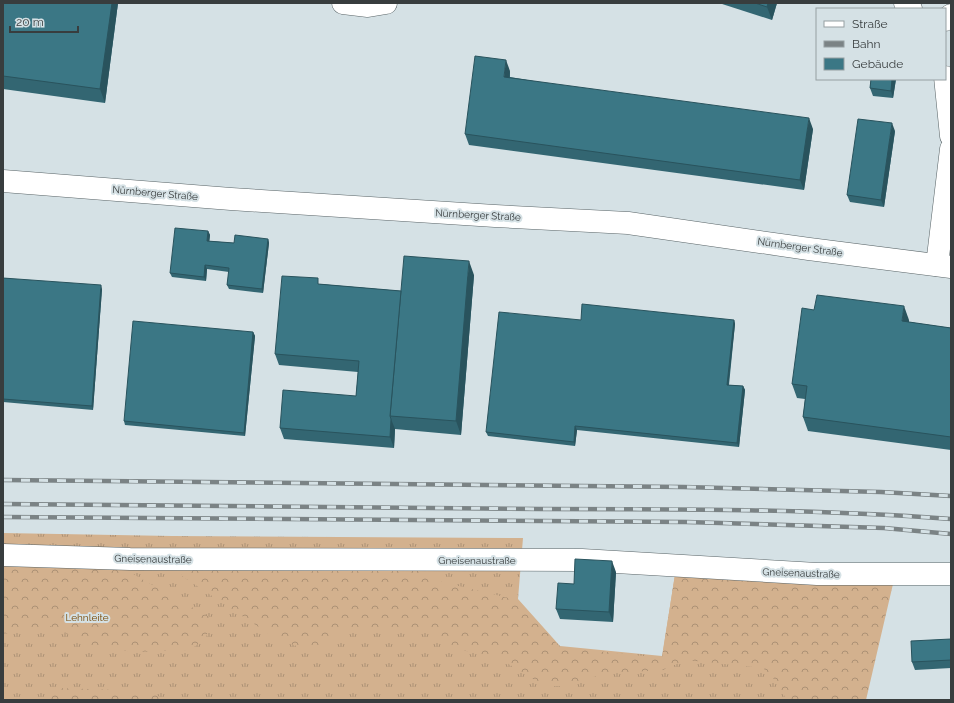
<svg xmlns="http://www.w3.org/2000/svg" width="954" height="703" font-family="Raleway,sans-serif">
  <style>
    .grass { fill: url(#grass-tufts) }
    .forest { fill: url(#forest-crowns) }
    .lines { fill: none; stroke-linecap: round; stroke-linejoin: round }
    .minor-casing { stroke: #596467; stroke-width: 23 }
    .minor { stroke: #fff; stroke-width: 22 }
    .rail-casing { stroke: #7b8385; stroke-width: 4.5 }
    .rail { stroke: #d5e1e5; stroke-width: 3; stroke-dasharray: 9; stroke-linecap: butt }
    .wall { fill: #336672 }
    .shaded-wall { fill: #29535d }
    .building { fill: #3b7785; stroke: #29535d }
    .labels { text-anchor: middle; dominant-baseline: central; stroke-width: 4; stroke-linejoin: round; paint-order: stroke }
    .street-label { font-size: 10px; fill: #383d3e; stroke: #d5e1e5 }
    .park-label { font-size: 10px; fill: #764703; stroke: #d5e1e5 }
  </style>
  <defs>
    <pattern id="grass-tufts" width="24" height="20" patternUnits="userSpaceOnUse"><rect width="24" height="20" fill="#d3b18e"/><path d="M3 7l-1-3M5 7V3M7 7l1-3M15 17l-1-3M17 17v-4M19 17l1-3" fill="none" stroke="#ac9175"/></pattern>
    <pattern id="forest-crowns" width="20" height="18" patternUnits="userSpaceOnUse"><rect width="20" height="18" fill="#d3b18e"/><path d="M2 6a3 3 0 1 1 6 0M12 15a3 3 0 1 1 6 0" fill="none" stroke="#ac9175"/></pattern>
  </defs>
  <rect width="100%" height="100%" fill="#d5e1e5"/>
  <!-- grass -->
  <polygon class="grass" points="3,533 172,536 523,538 518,599 560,646 662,656 675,575 864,700 3,700"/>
  <!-- forest -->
  <g class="forest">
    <polygon points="3,565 117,565 211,618 206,638 190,650 135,652 94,647 51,626 3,634"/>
    <polygon points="178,568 426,569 442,582 517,600 560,647 662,658 675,574 893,584 866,700 787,700 776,681 763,668 686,660 663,670 603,674 565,686 545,686 502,660 480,654 457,649 434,633 418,631 405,631 377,628 340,628 329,646 315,652 278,640 182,576"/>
    <polygon points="57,688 152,691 163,700 44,700"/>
  </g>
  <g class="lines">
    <!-- minor casing -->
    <g class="minor-casing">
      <g id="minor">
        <polyline points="343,3 368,6 386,3"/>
        <polyline points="905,3 911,9"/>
        <polyline points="945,20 951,15"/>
        <polyline points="945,77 951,136"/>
        <polyline points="3,181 231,199 495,216 628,223 809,249 951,267"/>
        <polyline points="937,265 951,149"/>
        <polyline points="3,555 130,559 582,560 817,574 951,574"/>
      </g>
    </g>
    <!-- minor -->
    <use href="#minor" class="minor"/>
    <!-- rail casing -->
    <g class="rail-casing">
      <g id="rail">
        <polyline points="3,480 683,487 881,492 951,496"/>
        <path d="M3 504C182 506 362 507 541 509 678 509 815 509 951 519"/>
        <polyline points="3,517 686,522 884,528 951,534"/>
      </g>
    </g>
    <!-- rail -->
    <use href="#rail" class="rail"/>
  </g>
  <!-- wall -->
  <g class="wall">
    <polygon points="3,3 118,3 105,103 3,89"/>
    <polygon points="719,3 777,3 772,20"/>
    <polygon points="510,71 510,77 813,129 804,190 469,145 465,134"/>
    <polygon points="871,79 896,79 893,98 873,96 870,88"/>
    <polygon points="895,131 884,207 850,202 847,195"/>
    <polygon points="208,231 210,235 209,241 234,243 268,239 269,243 263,293 229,289 227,285 229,272 207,269 206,281 172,277 170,273"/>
    <polygon points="474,275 461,435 395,429 394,448 284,439 280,428 356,396 358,372 279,365 275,354 320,284 401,291"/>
    <polygon points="3,278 102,289 93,410 3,402"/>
    <polygon points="581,320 734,320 735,324 729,385 743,386 745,390 739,447 577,430 575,446 488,436 486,432"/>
    <polygon points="909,320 909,322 951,328 951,324 951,450 808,431 803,417 805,399 797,398 792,384"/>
    <polygon points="253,332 255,336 245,436 125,425 124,421"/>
    <polygon points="616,572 613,622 560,619 556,609 574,584"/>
    <polygon points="951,639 951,668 915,670 912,662"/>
  </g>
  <!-- shaded-wall -->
  <g class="shaded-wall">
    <polygon points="112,3 118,3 105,103 100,89"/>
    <polygon points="768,3 777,3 772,20 767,7"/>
    <polygon points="506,60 510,71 508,88 504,77"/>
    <polygon points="892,79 896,79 893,98 891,91"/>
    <polygon points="809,118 813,129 804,190 800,180"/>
    <polygon points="892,123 895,131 884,207 881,200"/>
    <polygon points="208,231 210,235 209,245 207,241"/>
    <polygon points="268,239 269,243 263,293 262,289"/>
    <polygon points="469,261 474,275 461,435 456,421"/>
    <polygon points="205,265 207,269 206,281 204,277"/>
    <polygon points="101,285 102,289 93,410 92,406"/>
    <polygon points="904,306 909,320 907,335 902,321"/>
    <polygon points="734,320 735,324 728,388 727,385"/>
    <polygon points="253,332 255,336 245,436 244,433"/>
    <polygon points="743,386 745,390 739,447 737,443"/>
    <polygon points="391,419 395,429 394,448 390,437"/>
    <polygon points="575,426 577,430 575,446 574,442"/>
    <polygon points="612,561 616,572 613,622 609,612"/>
  </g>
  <!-- building -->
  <g class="building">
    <polygon points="3,3 112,3 100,89 3,76"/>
    <polygon points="755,3 768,3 767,7"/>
    <polygon points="475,56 506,60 504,77 809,118 800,180 465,134"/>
    <polygon points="871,79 892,79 891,91 870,88"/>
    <polygon points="858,119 892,123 881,200 847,195"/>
    <polygon points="175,228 208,231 207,241 234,243 235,235 268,239 262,289 227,285 229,268 205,265 204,277 170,273"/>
    <polygon points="404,256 469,261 456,421 390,416"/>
    <polygon points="282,276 318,278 318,284 401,291 390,416 391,419 390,437 280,428 283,390 356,396 359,361 275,354"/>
    <polygon points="3,278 101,285 92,406 3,399"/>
    <polygon points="817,295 904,306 902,321 951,328 951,324 951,437 803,417 807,386 792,384 802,308 814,310"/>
    <polygon points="582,304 734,320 727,385 743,386 737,443 575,426 574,442 486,432 499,312 581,320"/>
    <polygon points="133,321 253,332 244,433 124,421"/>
    <polygon points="575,559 612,561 609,612 556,609 558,583 574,584"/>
    <polygon points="951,639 951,660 912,662 911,641"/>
  </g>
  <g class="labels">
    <!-- street labels -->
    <g class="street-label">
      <text transform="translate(155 193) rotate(5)">Nürnberger Straße</text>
      <text transform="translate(478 215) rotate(3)">Nürnberger Straße</text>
      <text transform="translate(800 247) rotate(8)">Nürnberger Straße</text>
      <text transform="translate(153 559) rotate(1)">Gneisenaustraße</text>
      <text x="477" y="560">Gneisenaustraße</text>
      <text transform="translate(801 573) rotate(2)">Gneisenaustraße</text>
    </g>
    <!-- park labels -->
    <g class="park-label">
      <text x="87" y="617">Lehnleite</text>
    </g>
  </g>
  <!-- border -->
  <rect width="954" height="703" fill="none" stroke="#383d3e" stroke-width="8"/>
  <!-- legend -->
  <rect x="816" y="8" width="130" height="72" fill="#d5e1e5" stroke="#969fa2"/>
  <rect x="824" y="21" width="20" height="6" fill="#ffffff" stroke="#969fa2"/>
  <text x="852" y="28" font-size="12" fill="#383d3e">Straße</text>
  <rect x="824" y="41" width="20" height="6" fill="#7b8385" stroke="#969fa2"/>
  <text x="852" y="48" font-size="12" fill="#383d3e">Bahn</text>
  <rect x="824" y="58" width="20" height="12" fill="#3b7785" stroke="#969fa2"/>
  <text x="852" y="68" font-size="12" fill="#383d3e">Gebäude</text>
  <!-- scale -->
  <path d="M10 26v6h68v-6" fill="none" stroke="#383d3e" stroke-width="2"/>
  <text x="16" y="26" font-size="12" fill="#383d3e" stroke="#d5e1e5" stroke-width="3" paint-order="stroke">20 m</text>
</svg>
